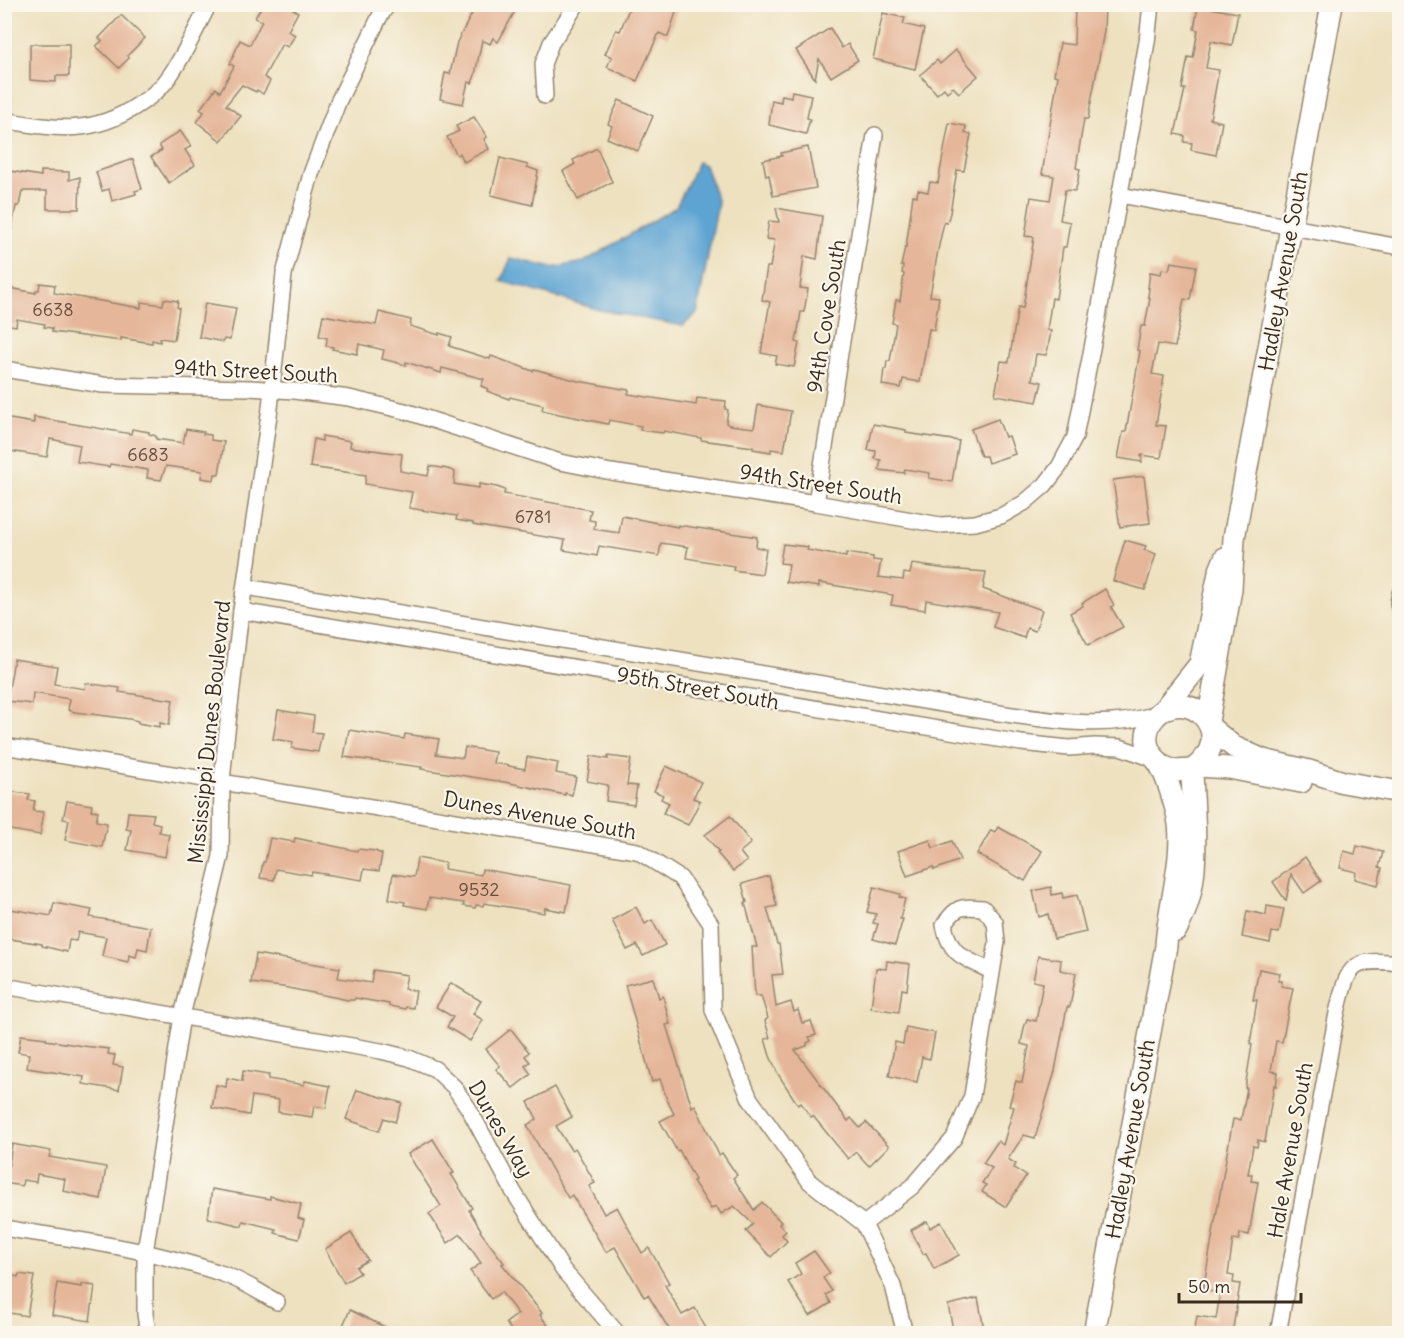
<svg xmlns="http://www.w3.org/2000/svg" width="1404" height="1338" font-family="Delius,sans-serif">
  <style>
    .water { fill: #5da4d3; stroke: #4c6778; stroke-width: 1.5 }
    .building { fill: #e5b699 }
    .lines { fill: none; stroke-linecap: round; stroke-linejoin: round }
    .street-casing { stroke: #94866f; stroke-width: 18 }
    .secondary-casing { stroke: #94866f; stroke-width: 24 }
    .street { stroke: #fff; stroke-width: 15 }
    .secondary { stroke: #fff; stroke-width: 21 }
    .labels { text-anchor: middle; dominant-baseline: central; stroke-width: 4.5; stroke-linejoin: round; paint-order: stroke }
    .number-label { font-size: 18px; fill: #664d3d }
    .street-label { font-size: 21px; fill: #3b2a1e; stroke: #fbf7ec }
  </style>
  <rect width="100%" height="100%" fill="#fbf7ec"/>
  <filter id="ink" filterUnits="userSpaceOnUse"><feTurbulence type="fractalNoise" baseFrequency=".0167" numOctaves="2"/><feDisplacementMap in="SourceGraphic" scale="12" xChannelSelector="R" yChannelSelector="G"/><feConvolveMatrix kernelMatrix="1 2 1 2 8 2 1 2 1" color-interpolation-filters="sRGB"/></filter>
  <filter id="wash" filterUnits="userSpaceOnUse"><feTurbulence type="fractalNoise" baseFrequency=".008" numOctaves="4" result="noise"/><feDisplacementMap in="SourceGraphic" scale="24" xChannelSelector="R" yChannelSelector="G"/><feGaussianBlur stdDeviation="1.35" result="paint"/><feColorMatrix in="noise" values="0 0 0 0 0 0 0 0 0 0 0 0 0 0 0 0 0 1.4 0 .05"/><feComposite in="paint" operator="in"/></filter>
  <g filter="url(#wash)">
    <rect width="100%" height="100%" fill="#eee1c0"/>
    <!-- water -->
    <polygon class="water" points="698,162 705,165 718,203 697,313 683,326 600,310 501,281 511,258 552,268 584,262 676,207"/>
    <g id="blocks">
      <!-- building -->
      <g class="building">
        <polygon points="263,4 285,4 298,12 288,31 295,35 288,47 282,44 264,77 270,81 263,94 257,90 256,92 242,85 226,105 241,116 221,141 197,122 204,112 200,109 216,88 220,92 234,66 230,64 240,40 250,45 262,21 255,18"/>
        <polygon points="477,4 519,4 498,42 493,38 490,44 482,40 475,75 472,83 468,82 463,104 440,99 445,73 450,74 457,42"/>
        <polygon points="631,4 667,4 677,9 668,37 659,33 637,81 607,67 612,57 605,54 616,30 620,31"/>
        <polygon points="1075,4 1105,4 1104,31 1088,119 1084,119 1081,137 1076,168 1080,169 1077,185 1075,191 1065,190 1060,220 1070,222 1066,247 1063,247 1056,299 1052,298 1047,330 1051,331 1048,348 1046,355 1036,354 1032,380 1042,382 1037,402 995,395 1001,361 1009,362 1018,307 1023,308 1034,237 1025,236 1031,197 1050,200 1054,176 1042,174 1058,76 1054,75 1060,43 1074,45"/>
        <polygon points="1198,6 1238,13 1232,45 1211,41 1206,68 1219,70 1210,119 1222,122 1216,155 1191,150 1192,143 1184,142 1185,136 1175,134 1185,89 1182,89 1188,57 1193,58 1198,30 1194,29"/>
        <polygon points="883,13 905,18 903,24 924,29 915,69 873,59"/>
        <polygon points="121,15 145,38 127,56 129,58 119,68 96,46 102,41 99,38"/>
        <polygon points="830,28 842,48 848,44 858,60 831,77 819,59 815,79 796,50"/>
        <polygon points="30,44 69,44 69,76 56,76 56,82 30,80"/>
        <polygon points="956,50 978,76 959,93 953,87 947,92 944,88 937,94 920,75 937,60 940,64"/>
        <polygon points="792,91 811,95 807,118 810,119 806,134 769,125 772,100 781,102 782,95 791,97"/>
        <polygon points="619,100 653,116 638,151 607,138 612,126 608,124"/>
        <polygon points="474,117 487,137 484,139 489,149 464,162 460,153 457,155 447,137 459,131 456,126"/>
        <polygon points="949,123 966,126 965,133 971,134 964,171 957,170 950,213 947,223 944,222 938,250 930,296 939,297 934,330 929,329 920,382 903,379 901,388 882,385 884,369 886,369 887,361 890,361 896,324 892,323 896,300 900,301 904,274 902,273 903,266 901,266 905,247 906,247 913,195 917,196 918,190 928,192 930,182 938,183"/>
        <polygon points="180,131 191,146 185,150 195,165 169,183 151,157 162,150 159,145"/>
        <polygon points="808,147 816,188 773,196 769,175 766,176 763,160 782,156 781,153"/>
        <polygon points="597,148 612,182 578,200 563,171 575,164 573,160"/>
        <polygon points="500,158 528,165 527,167 538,171 532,205 491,195"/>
        <polygon points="133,159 142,189 135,191 136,194 112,201 109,189 102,191 96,172"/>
        <polygon points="4,170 41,176 41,171 69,172 69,180 80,177 79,209 47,209 47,191 22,191 19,206 16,206 11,232 4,231"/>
        <polygon points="776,208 822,216 817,259 804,256 800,288 808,289 804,312 801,312 796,342 799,343 794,367 775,364 777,356 761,353 770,302 762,300 767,267 770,267 775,240 766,239 769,221 779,222"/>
        <polygon points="1171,262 1196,266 1190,300 1184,299 1175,347 1158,344 1152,374 1164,376 1156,425 1166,426 1161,458 1141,455 1142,462 1118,458 1123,432 1126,432 1140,351 1137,350 1141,326 1145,326 1150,298 1148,297 1149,288 1148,288 1150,272 1161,274 1162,269 1169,270"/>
        <polygon points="40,283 55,285 54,293 141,308 141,302 163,305 164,299 178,301 177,307 179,308 174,340 160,338 160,342 152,340 152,343 121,338 121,341 52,332 52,328 44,327 45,324 17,319 16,326 4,324 4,287 36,293 36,290 39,290"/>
        <polygon points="205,303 236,308 230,340 224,339 223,342 199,337"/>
        <polygon points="379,312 411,320 410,326 439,335 439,333 452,337 449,346 490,359 491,356 533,371 534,369 578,381 629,390 628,394 696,405 697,398 726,401 725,409 728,410 726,423 729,425 754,428 758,405 791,411 784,451 771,449 771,452 753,449 753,447 701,440 701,438 664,431 663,433 640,430 641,426 609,420 608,424 559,414 542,410 543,405 510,397 509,399 487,391 488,389 481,386 484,379 442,368 441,373 406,362 406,365 382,359 384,350 359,344 357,354 332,349 333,347 326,346 327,338 319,336 323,315 376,325"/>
        <polygon points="34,417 131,434 132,429 149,432 149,434 156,436 156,439 183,443 186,429 204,432 203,434 211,435 211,440 224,442 219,474 215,474 214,480 201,478 202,471 166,466 161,480 147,478 148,470 110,464 109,467 77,462 80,445 50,439 47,457 4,450 4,418 34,423"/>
        <polygon points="998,419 1005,437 1009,436 1015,454 988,463 986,456 981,456 971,429"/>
        <polygon points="873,424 906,430 906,433 959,441 952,482 929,478 930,473 905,469 904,473 879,470 881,460 875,459 876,451 868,450"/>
        <polygon points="322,436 351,441 350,447 402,454 400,471 428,476 430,466 448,469 455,472 454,484 479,488 479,484 497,487 505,490 504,494 591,510 589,520 595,521 594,529 619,533 622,516 678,527 678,525 757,537 756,547 766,549 762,574 733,570 734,566 686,558 688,547 661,543 659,556 599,546 597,556 563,550 565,540 473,525 473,523 456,520 457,516 409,508 412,492 365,484 366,475 310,467 314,439 322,441"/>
        <polygon points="1144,476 1150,523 1120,527 1113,480"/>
        <polygon points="1125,540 1146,546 1144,550 1156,554 1145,590 1113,581"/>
        <polygon points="783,544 808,547 807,550 846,557 846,553 873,557 873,560 881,561 878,577 903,580 904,573 910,574 912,564 947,569 986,572 983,589 1042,610 1035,631 1027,628 1024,638 993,627 998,612 926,600 925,610 891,605 893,595 819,583 819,587 786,582 789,564 780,563"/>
        <polygon points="1105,589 1114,605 1111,607 1123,627 1088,645 1070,613 1083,606 1082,603"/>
        <polygon points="14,659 57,666 54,684 85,689 86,683 120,688 119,692 173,700 169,725 160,723 160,727 138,723 138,721 130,719 75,712 68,710 70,699 33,693 32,704 7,701"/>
        <polygon points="278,710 314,716 312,732 322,733 318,752 292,748 293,742 273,739"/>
        <polygon points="349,730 404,739 405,734 439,739 436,754 463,758 465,747 495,752 493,763 525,769 527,757 558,763 556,773 576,777 572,795 565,793 565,795 510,783 421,769 422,767 344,757"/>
        <polygon points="591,756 608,759 608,756 631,759 627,785 637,786 634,805 606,801 608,785 587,781"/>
        <polygon points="666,766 701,782 693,798 700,801 688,825 663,813 669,803 661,799 663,795 654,791"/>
        <polygon points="4,791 30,794 28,800 35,801 33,811 44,812 40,835 4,829 7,809 4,809"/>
        <polygon points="67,801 92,805 91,810 98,811 96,821 107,823 102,847 65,840 69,820 63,819"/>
        <polygon points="128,812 154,814 152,822 160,824 159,832 169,834 165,857 127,850 131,830 126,829"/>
        <polygon points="730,816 751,843 740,852 747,861 733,871 717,853 719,852 705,835"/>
        <polygon points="998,827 1042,851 1025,881 977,854 991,830 995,832"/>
        <polygon points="270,838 294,842 295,838 357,851 358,849 375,851 382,854 379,871 364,869 362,880 312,872 311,875 276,869 274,880 260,878 263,862 265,862"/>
        <polygon points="930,840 933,848 952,841 960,860 934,870 933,867 907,876 898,851"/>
        <polygon points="1357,846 1383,852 1379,867 1382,868 1378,885 1355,879 1356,872 1340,868 1344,851 1355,854"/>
        <polygon points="1305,857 1321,881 1304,893 1291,874 1286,901 1273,882"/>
        <polygon points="417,858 445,863 444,869 481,875 482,869 571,885 566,912 545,908 544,913 484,903 483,906 476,905 475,908 463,906 464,903 429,898 427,909 404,905 405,902 389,899 393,874 414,877"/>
        <polygon points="769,876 777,906 767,908 777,944 779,944 783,974 772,975 776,1007 791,1002 794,1012 798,1010 802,1023 811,1021 816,1035 809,1037 811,1041 807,1043 807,1046 795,1050 848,1121 851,1118 860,1128 866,1122 889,1146 869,1166 856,1152 848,1159 813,1116 811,1117 801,1103 798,1105 778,1074 770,1056 765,1039 770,1038 765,1021 768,1018 761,996 755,996 752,947 757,947 745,903 747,902 742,884"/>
        <polygon points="874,887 900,894 899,897 905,899 900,919 903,919 895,945 873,939 878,924 873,923 876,914 867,912"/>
        <polygon points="1051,887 1052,895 1062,893 1063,898 1077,895 1086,932 1054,939 1048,914 1039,917 1033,891"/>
        <polygon points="54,903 92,910 90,917 151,927 147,950 138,948 136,957 129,955 128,962 102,956 106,937 78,932 76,941 69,940 67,952 42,946 42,944 4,938 4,908 51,916"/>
        <polygon points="1267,906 1284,909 1279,933 1272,932 1270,943 1242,937 1247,911 1266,915"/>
        <polygon points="636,907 645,924 652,920 665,945 643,956 637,945 627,950 612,920"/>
        <polygon points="256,954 340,968 338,978 371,983 373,970 407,975 404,989 416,991 413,1008 406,1007 405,1009 389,1006 389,1004 355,998 354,1000 348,1000 283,987 251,983"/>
        <polygon points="1038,956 1061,960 1060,970 1076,973 1070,1007 1067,1007 1055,1071 1035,1138 1024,1135 1008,1159 1016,1164 1014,1168 1026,1176 1006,1207 982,1192 986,1185 982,1183 992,1168 983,1163 998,1141 1003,1145 1014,1107 1009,1106 1016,1081 1022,1083 1029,1046 1021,1044 1024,1028 1027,1019 1036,1021 1043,983 1033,981"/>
        <polygon points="887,961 910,964 907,990 902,989 899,1012 871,1008 876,968 886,969"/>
        <polygon points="1259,969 1280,973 1278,981 1282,981 1281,986 1293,988 1282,1042 1276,1041 1271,1071 1278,1072 1276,1086 1274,1085 1265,1142 1258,1140 1257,1147 1253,1146 1248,1174 1252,1174 1251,1181 1258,1182 1249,1235 1240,1233 1239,1240 1233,1239 1228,1275 1234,1276 1233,1283 1240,1284 1232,1334 1194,1334 1197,1316 1216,1319 1220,1293 1203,1290 1233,1119 1241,1120 1247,1088 1245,1088 1252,1045 1250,1044 1257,1000 1253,1000"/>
        <polygon points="653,978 659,998 663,996 670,1024 666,1025 692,1107 695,1105 719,1155 722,1153 737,1175 733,1178 754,1210 762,1202 781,1222 779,1224 786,1231 782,1235 787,1241 771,1257 746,1231 753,1224 734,1206 721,1214 716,1206 711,1209 693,1181 695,1180 679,1150 677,1151 660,1121 674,1114 667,1100 660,1079 652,1082 625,985"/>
        <polygon points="451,983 481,1001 473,1014 483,1020 470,1041 447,1027 453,1017 436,1007"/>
        <polygon points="906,1027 935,1033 930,1059 922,1057 917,1082 889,1076 895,1042 903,1044"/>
        <polygon points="511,1029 529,1052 525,1056 530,1062 525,1066 531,1074 513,1088 496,1069 500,1066 486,1049"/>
        <polygon points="21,1035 46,1038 46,1040 83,1046 109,1049 108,1054 115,1055 113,1065 123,1067 119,1090 83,1084 84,1077 27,1068 29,1054 18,1052"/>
        <polygon points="243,1071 269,1075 268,1079 304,1085 305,1081 330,1086 326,1108 314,1106 312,1117 278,1112 279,1100 252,1096 249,1115 212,1108 216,1085 226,1087 227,1078 242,1081"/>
        <polygon points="555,1087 572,1117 556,1126 571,1150 575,1148 595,1183 589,1186 604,1214 617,1207 642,1253 649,1248 669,1283 665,1285 682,1315 695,1308 709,1334 672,1334 648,1295 644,1297 615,1247 606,1252 572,1195 568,1198 527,1125 537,1119 528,1102"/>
        <polygon points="357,1090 402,1103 395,1122 384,1118 379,1131 346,1119"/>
        <polygon points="433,1139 454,1173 451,1174 472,1208 469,1210 481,1230 480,1231 504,1263 502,1264 542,1313 540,1315 549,1327 541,1334 514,1334 506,1323 518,1314 501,1292 491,1299 470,1271 481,1263 461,1234 448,1243 429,1214 441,1206 408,1154"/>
        <polygon points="12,1144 51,1151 49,1157 106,1167 101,1199 63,1191 65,1179 37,1174 36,1182 23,1180 22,1186 4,1183 4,1164 9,1165"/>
        <polygon points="212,1189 270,1199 270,1196 301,1204 298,1218 304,1220 299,1239 275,1233 276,1229 243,1221 242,1226 208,1218"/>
        <polygon points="927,1221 930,1228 941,1222 959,1255 934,1269 926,1253 923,1254 911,1230"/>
        <polygon points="351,1233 368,1260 356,1267 360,1273 344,1283 325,1249"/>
        <polygon points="814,1251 830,1273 823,1278 832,1291 826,1295 831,1303 810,1316 788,1282 801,1274 795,1263"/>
        <polygon points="4,1274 18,1277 19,1274 34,1276 27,1316 4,1312"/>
        <polygon points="57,1283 82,1287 82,1284 95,1286 90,1321 52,1315"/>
        <polygon points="978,1298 985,1334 954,1334 948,1305"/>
        <polygon points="350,1310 399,1334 339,1334"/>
      </g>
    </g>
  </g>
  <g filter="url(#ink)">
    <use href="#blocks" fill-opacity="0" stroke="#94866f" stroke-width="1.5"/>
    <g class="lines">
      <!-- street casing -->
      <g class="street-casing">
        <g id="street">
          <polyline points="545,96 543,64 551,43 577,4"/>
          <path d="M4 120C56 129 92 136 138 105 151 97 163 87 171 74 186 52 197 27 209 4"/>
          <polyline points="1120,195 1400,247"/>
          <polyline points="4,369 103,385 250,388 294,391 349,398 405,411 560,462 611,472 816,503 940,525 975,523 1001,516 1024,503 1045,485 1059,467 1075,437 1098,317 1147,42 1151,4"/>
          <polyline points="816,503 875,135"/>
          <path d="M246 587 978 710C1038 718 1098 732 1157 714"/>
          <polyline points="1400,593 1398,603 1400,612"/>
          <polyline points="241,611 1021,743 1069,748 1095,746 1120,747 1154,759"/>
          <polyline points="4,746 637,851 680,878 711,924 713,1010 750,1099 810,1182 864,1224 893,1286 905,1334"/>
          <polyline points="4,986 381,1051 409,1058 435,1069 454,1087 469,1109 513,1191 563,1270 618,1334"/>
          <path d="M864 1224 913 1186 954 1138 972 1096 997 942 995 922 983 908C961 906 956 906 944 925 950 956 965 958 991 971"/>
          <path d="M4 1228C77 1240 150 1249 220 1273 240 1279 259 1292 277 1302"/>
          <polyline points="148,1334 145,1314 145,1252 182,1016 221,856 222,781 226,740 241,611 270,408 284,274 311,174 338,102 380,16 388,4"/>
          <path d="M1278 1334 1337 1013C1348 968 1348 957 1400 963"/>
        </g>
      </g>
      <!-- secondary casing -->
      <g class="secondary-casing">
        <g id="secondary">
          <polyline points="1164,709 1200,664 1219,573 1225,558"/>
          <polyline points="1208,721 1231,589 1234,538 1332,4"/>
          <polyline points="1211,728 1234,747 1263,760 1309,771 1343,782 1400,792"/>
          <polyline points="1198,766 1229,768 1301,782"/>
          <path d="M1176 930C1204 881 1193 824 1192 770"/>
          <path d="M1094 1334 1166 946C1168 904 1187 854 1177 813 1173 798 1168 779 1160 765 1155 757 1148 753 1147 742 1146 733 1149 723 1155 717 1187 682 1242 735 1192 770L1174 771 1160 765"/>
        </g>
      </g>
      <!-- street -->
      <use href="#street" class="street"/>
      <!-- secondary -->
      <use href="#secondary" class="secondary"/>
    </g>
  </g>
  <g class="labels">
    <!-- number labels -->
    <g class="number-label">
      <text x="53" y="309">6638</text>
      <text x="148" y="454">6683</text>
      <text x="533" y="516">6781</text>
      <text x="479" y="889">9532</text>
    </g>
    <!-- street labels -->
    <g class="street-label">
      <text transform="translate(1283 271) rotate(-80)">Hadley Avenue South</text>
      <text transform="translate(826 316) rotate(-81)">94th Cove South</text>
      <text transform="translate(256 371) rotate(3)">94th Street South</text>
      <text transform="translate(821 484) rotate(9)">94th Street South</text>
      <text transform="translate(698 688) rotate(10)">95th Street South</text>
      <text transform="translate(209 732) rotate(-84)">Mississippi Dunes Boulevard</text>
      <text transform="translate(540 815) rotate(10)">Dunes Avenue South</text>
      <text transform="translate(501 1129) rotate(60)">Dunes Way</text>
      <text transform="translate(1130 1139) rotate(-80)">Hadley Avenue South</text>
      <text transform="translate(1290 1150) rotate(-80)">Hale Avenue South</text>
    </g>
  </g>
  <!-- margin -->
  <rect width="1404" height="1338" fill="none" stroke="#fbf7ec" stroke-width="24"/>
  <!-- scale -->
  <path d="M1179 1293v9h122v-9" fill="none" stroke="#3b2a1e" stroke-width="3"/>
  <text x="1188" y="1293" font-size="18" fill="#3b2a1e" stroke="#fbf7ec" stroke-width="4.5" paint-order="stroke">50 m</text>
</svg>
